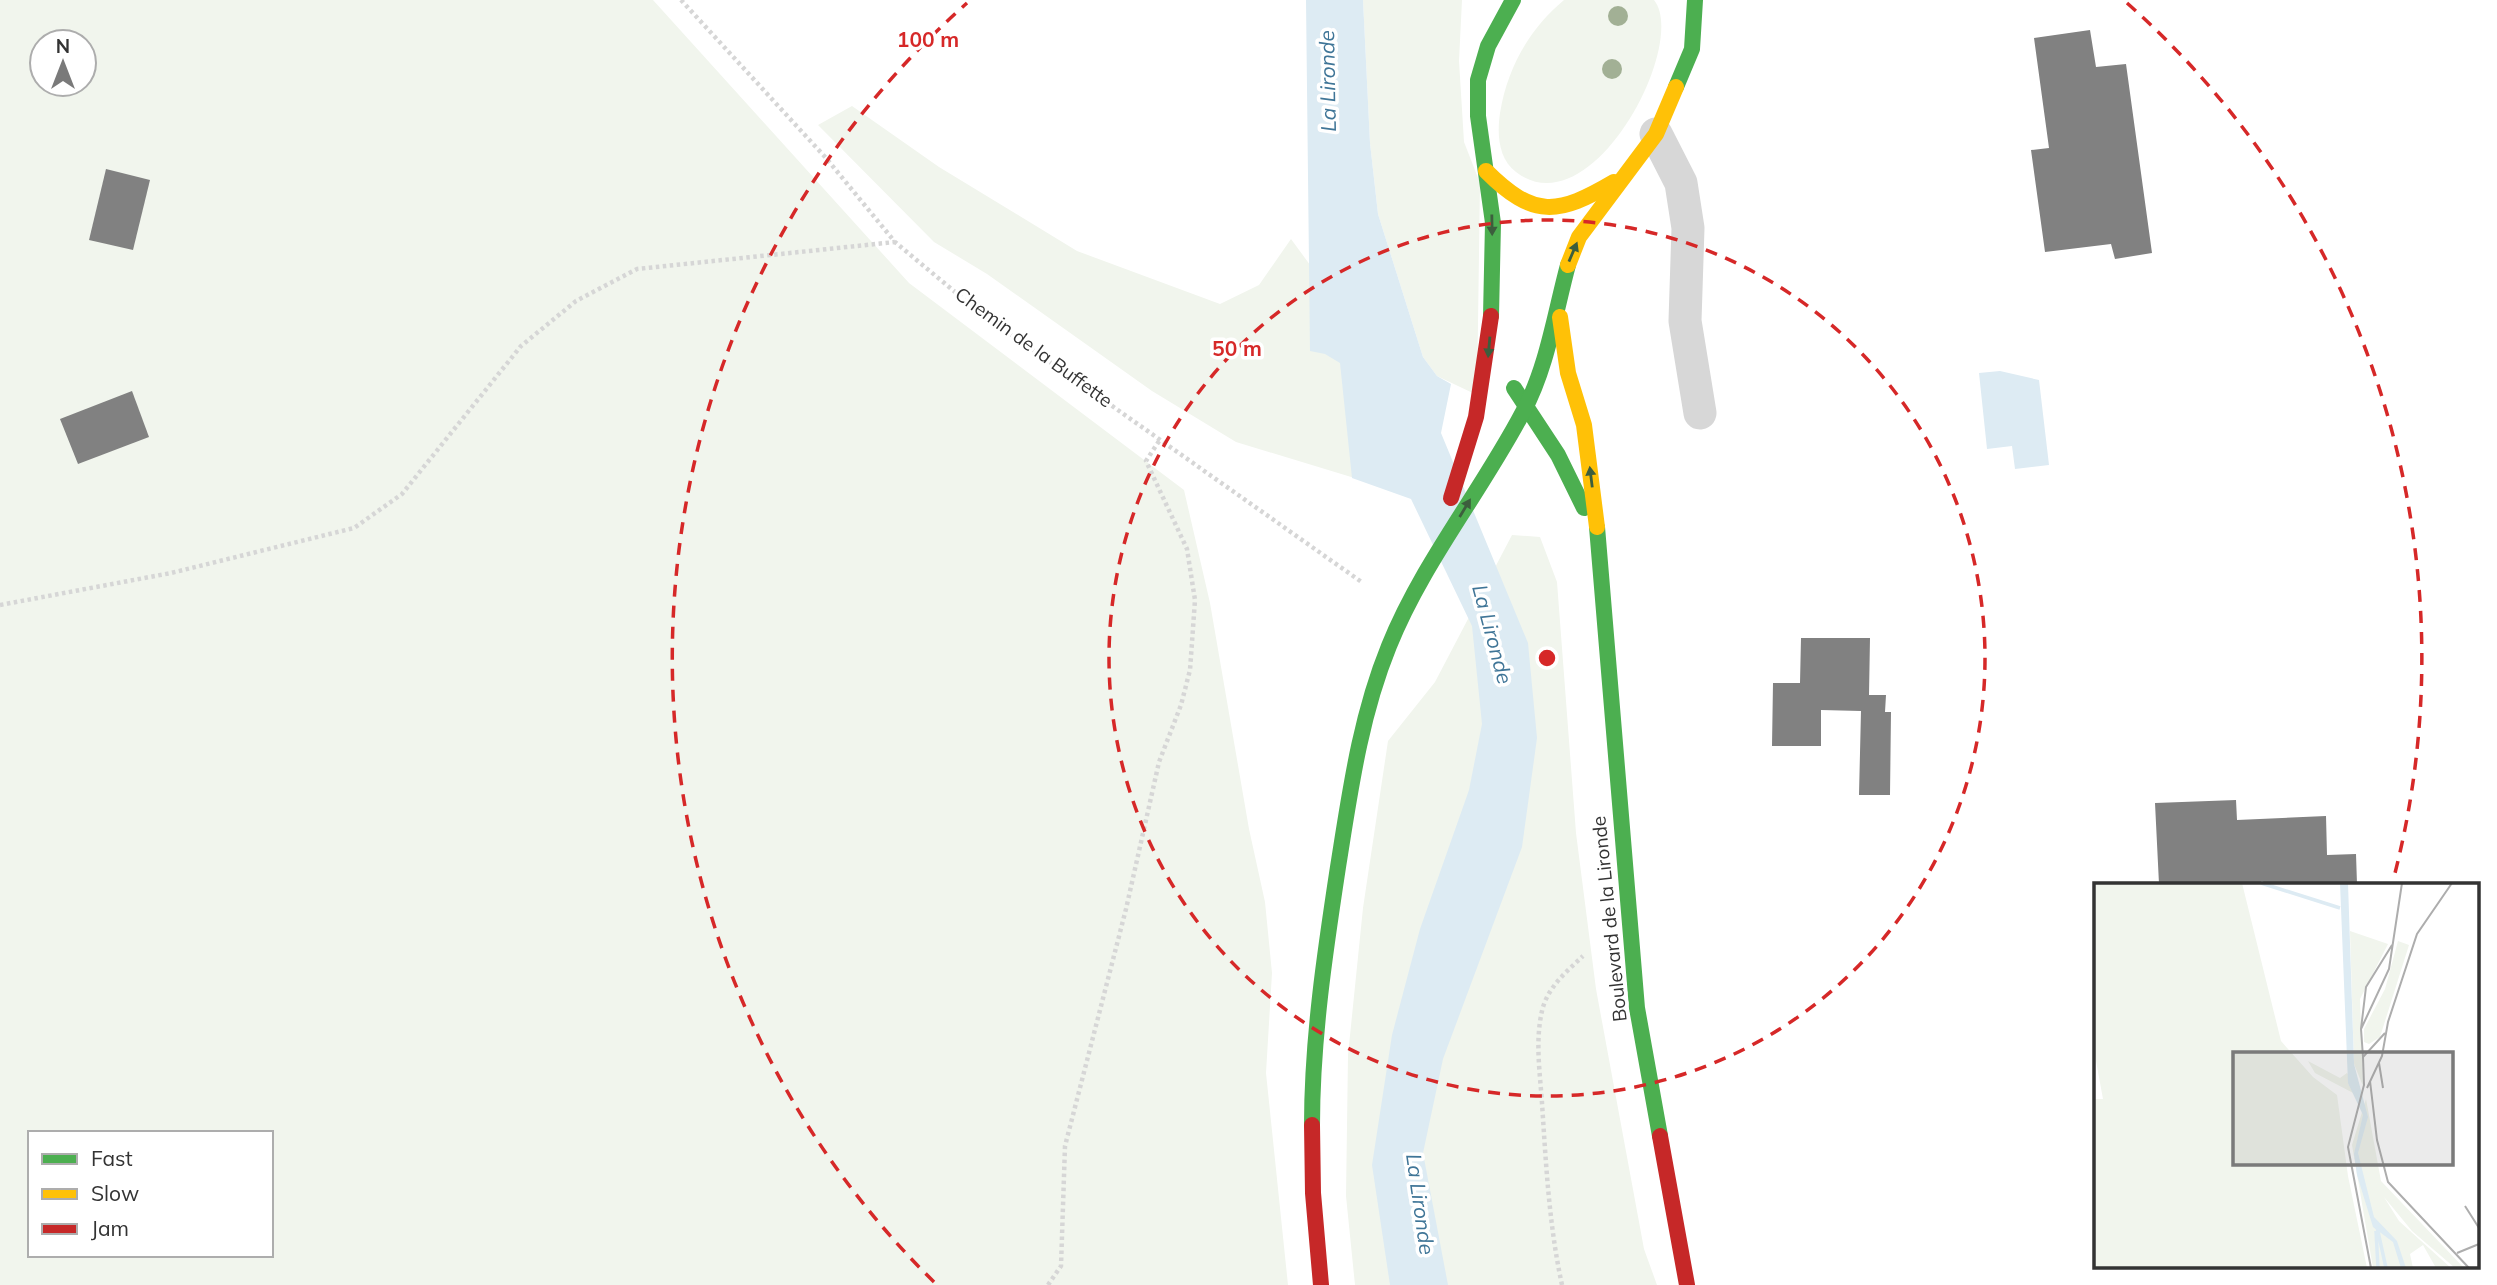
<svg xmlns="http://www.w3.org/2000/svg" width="2497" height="1285" font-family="Mulish,sans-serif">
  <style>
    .green { fill: #f1f5ed; fill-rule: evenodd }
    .water { fill: #ddebf3 }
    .building { fill: #818181 }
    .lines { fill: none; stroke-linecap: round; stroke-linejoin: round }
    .path { stroke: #d6d6d6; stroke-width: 4.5; stroke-dasharray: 3.5 3.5; stroke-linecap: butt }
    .lane { stroke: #d7d7d7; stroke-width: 33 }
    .fast { stroke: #4caf50; stroke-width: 16 }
    .slow { stroke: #ffc107; stroke-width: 16 }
    .jam { stroke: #c62828; stroke-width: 16 }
    .tree { fill: #a2b095 }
    .oneway { fill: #3c5e3d }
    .ring { fill: none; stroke: #d62828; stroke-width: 3.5; stroke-dasharray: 12 9 }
    .labels { text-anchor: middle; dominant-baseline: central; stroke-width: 7; stroke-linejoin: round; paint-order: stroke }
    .street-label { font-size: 19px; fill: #333; stroke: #fff }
    .water-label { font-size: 21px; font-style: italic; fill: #3f7597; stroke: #fff }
    .inset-river { fill: none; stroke: #ddebf3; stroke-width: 3.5 }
    .inset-road { fill: none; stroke: #adadad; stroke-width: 2 }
    .view { fill: #7a7a7a; fill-opacity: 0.15; stroke: #7a7a7a; stroke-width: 3.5 }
    .inset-edge { fill: none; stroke: #333; stroke-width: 3.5 }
    .centre { fill: #d62828; stroke: #fff; stroke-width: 3.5 }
    .ring-label { font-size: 21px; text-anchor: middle; font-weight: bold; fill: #d62828; stroke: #fff; stroke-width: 7; stroke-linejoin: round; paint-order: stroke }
  </style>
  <rect width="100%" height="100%" fill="#fff"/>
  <!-- green -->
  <g class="green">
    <path d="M0 0H653L909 283 1184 490 1210 603 1249 829 1265 902 1272 973 1266 1073 1288 1285H0ZM42 42H84V84H42ZM30 1133H271V1255H30Z"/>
    <polygon points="1363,0 1462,0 1459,61 1464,142 1480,183 1477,395 1437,376 1423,357 1378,214 1370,143"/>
    <path d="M1564 0H1654C1689 44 1591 230 1516 172 1498 158 1497 134 1500 113 1507 69 1529 29 1564 0Z"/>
    <polygon points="852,106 939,167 1077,251 1220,304 1259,285 1291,239 1437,438 1407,494 1236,442 1152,391 987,274 934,242 818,125"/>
    <polygon points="1512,535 1540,537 1557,582 1576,833 1596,989 1644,1249 1657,1285 1355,1285 1346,1196 1348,1055 1363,908 1388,741 1435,682"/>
  </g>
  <!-- water -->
  <g class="water">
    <polygon points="1306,0 1363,0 1370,143 1378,214 1423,357 1437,376 1451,384 1441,433 1528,643 1537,738 1522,847 1443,1059 1423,1153 1448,1285 1390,1285 1372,1165 1392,1035 1420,929 1469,790 1482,724 1472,626 1411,499 1352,478 1340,363 1325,354 1310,351"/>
    <polygon points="2000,371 2039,380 2049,465 2015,469 2012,446 1987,449 1979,373"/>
  </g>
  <!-- building -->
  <g class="building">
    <polygon points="2090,30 2096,67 2126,64 2152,253 2115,259 2111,244 2045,252 2031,150 2049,148 2034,38"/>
    <polygon points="106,169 150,180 133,250 89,240"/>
    <polygon points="132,391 149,437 78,464 60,419"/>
    <polygon points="1801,638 1870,638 1869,695 1886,695 1885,712 1891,712 1890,795 1859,795 1861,711 1821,710 1821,746 1772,746 1773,683 1800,683"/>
    <polygon points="2236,800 2237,820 2326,816 2327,855 2356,854 2357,884 2159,884 2155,803"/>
  </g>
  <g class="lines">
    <!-- path -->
    <g class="path">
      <polyline points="681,0 826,158 895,242 979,312 1363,583"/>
      <polyline points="0,605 171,573 354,528 402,494 521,346 576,301 637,269 895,242"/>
      <polyline points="1048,1285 1061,1266 1065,1146 1126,909 1159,762 1181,705 1190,670 1195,600 1187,549 1146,461 1161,438"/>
      <path d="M1562 1285C1549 1225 1546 1164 1542 1103 1540 1073 1535 1041 1542 1011 1547 988 1566 972 1583 956"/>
    </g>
    <!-- lane -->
    <polyline class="lane" points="1656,134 1681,183 1688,228 1685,321 1700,413"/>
    <!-- fast -->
    <g class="fast">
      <polyline points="1676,87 1692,49 1695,0"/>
      <polyline points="1491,316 1493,223 1478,116 1478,80 1488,46 1513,0"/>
      <polyline points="1514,388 1558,455 1584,508"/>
      <polyline points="1597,527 1637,1008 1660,1136"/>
      <path d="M1312 1125C1312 1039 1325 952 1338 867 1350 792 1360 717 1389 646 1423 562 1481 492 1523 412 1547 368 1555 313 1568 265"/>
    </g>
    <!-- slow -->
    <g class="slow">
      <path d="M1486 171C1534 219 1558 215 1614 182"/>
      <polyline points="1568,265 1579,237 1656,134 1676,87"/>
      <polyline points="1560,317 1568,373 1584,425 1597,527"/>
    </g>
    <!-- jam -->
    <g class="jam">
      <polyline points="1451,498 1476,417 1491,316"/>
      <polyline points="1312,1125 1313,1193 1321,1285"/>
      <polyline points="1660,1136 1687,1285"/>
    </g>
  </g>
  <!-- trees -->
  <g class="tree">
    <circle cx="1618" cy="16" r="10"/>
    <circle cx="1612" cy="69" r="10"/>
  </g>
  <!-- one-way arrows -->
  <defs><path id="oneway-solid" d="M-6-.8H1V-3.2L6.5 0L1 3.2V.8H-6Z" transform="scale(1.75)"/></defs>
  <g class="oneway">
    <use href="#oneway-solid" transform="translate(1492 225) rotate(89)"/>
    <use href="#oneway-solid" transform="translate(1573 252) rotate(-67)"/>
    <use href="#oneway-solid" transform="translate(1489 347) rotate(95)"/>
    <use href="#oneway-solid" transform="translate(1591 477) rotate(-97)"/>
    <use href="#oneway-solid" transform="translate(1465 508) rotate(-59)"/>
  </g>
  <!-- distance rings -->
  <g class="ring">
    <circle cx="1547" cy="658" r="438"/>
    <path d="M934 1282A875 875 0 0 1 967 3M2127 3A875 875 0 0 1 2394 877"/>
  </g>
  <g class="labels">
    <!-- street labels -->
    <g class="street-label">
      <text transform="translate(1034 347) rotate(36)">Chemin de la Buffette</text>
      <text transform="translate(1609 919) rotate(-96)">Boulevard de la Lironde</text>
    </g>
    <!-- water labels -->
    <g class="water-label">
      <text transform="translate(1327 81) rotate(-91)">La Lironde</text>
      <text transform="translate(1493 634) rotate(75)">La Lironde</text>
      <text transform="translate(1421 1204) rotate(82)">La Lironde</text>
    </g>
  </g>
  <!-- overview -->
  <g transform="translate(2094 883)">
    <rect width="385" height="385" fill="#fff"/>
    <path d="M2 0H148L187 158 219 194 243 212 254 293 273 385H0V216H9L0 167ZM256 48 294 61 266 116 269 203 260 181ZM304 58 315 62 286 154 275 161 270 159V146L291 106ZM214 178 246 195 253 190 265 207 263 212 221 190ZM272 216 287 298 370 385H361L318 348 290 314 305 338 357 385H342L329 362 316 371 319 385H279L258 262Z" fill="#f1f5ed"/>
    <path d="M246 0H254L260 181 274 234 264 270 280 334 303 358 312 385H307L299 359 279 344 263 292 260 271 269 232 254 200Z" fill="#ddebf3"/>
    <path class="inset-river" d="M167 0 246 25M283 344 292 385M282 348 284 385"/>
    <path class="inset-road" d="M298 62 272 104 267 146 295 86 308 0M267 146 269 174M285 180 289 205M276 198 283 257 294 299 375 385M273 205 288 173 294 139 323 51 358 0M371 323 385 345M363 370 385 361M277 385 254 264 270 202 269 174 291 150"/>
    <path class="view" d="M139 169H359V282H139Z"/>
    <rect width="385" height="385" class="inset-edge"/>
  </g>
  <circle cx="1547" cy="658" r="10" class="centre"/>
  <g class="ring-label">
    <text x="928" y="47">100 m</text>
    <text x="1237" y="356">50 m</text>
  </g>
  <!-- legend -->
  <rect x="28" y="1131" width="245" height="126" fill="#ffffff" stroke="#adadad" stroke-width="2"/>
  <rect x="42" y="1154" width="35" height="10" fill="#4caf50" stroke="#adadad" stroke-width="2"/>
  <text x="91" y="1166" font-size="21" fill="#333333">Fast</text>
  <rect x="42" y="1189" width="35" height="10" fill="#ffc107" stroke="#adadad" stroke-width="2"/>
  <text x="91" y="1201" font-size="21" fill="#333333">Slow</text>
  <rect x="42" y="1224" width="35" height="10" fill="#c62828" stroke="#adadad" stroke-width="2"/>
  <text x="91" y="1236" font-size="21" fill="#333333">Jam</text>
  <!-- north arrow -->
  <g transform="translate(63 63)"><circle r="33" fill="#ffffff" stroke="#adadad" stroke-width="2"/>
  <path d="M0-5L12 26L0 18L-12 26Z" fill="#7a7a7a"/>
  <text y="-10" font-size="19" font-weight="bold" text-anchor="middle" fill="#333333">N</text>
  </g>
</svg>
